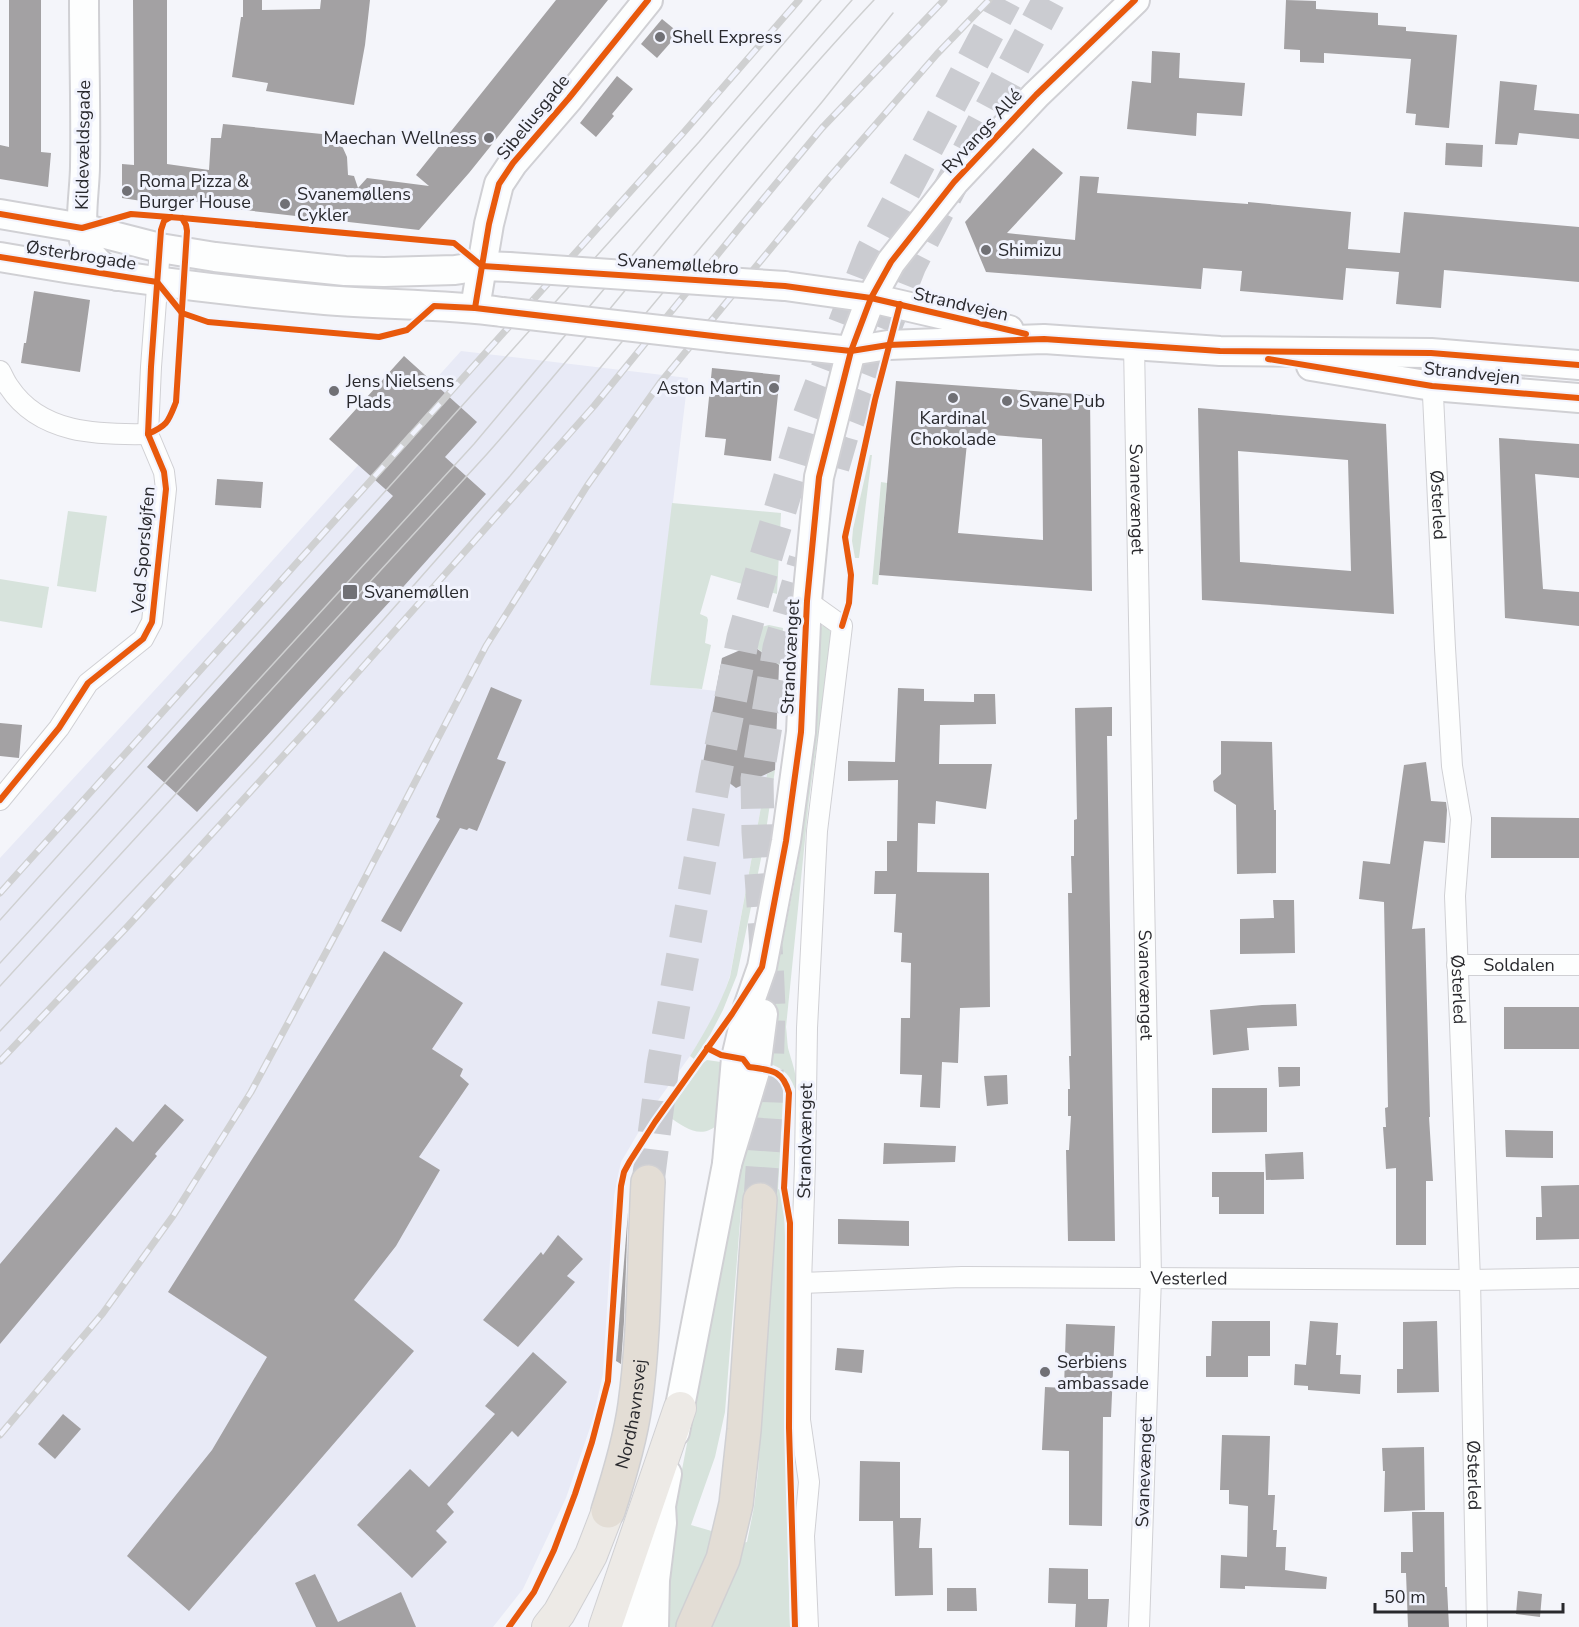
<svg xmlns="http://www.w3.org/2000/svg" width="1579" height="1627" font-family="'Nunito Sans',sans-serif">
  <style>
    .built { fill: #e8eaf6 }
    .grass { fill: #d7e3dc }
    .building { fill: #a3a1a3; fill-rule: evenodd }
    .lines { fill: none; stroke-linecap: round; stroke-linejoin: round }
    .highway-tunnel { stroke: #cbccd1; stroke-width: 33; stroke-dasharray: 33 16; stroke-linecap: butt }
    .street-casing { stroke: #d0d0d4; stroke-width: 22 }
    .secondary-casing { stroke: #d0d0d4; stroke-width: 32 }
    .primary-casing { stroke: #d0d0d3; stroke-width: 34 }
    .highway-casing { stroke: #d0d0d3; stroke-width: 36 }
    .street { stroke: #fdfefe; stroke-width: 20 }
    .secondary { stroke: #fdfefe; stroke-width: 28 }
    .primary { stroke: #edeae6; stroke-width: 32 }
    .highway { stroke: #e3ddd5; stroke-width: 33 }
    .tram { stroke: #cfd0d1; stroke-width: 1.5 }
    .rail-casing { stroke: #cfd0d1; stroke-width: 7 }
    .rail { stroke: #f1f3fd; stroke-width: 4.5; stroke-dasharray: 14; stroke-linecap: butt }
    .secondary-bridge-casing { stroke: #d0d0d4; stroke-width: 32; stroke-linecap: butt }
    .secondary-bridge { stroke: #fdfefe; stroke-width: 28 }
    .cycleway-casing { stroke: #f1f3fd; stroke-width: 10 }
    .cycleway { stroke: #e8590c; stroke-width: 6 }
    .poi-dot { fill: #707075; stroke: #f1f3fd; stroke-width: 2 }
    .labels { text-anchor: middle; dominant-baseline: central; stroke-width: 6; stroke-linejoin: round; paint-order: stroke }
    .poi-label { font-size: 18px; fill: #29292d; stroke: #f1f3fd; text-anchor: start }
    .street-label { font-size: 18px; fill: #29292d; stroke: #f1f3fd }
  </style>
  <rect width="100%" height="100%" fill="#f4f5fa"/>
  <!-- built -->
  <polygon class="built" points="461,351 688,378 651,684 717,691 722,658 752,645 779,665 775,770 767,774 730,976 723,997 710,1025 690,1056 654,1106 621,1162 614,1196 603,1374 593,1419 566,1498 523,1589 493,1627 0,1627 0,858 210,630"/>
  <!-- grass -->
  <g class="grass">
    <polygon points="870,455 872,455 859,558 855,558 852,541 853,529"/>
    <polygon points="881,482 887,483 878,585 872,584"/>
    <polygon points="672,503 781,513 777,594 711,575 700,614 707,617 708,620 705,643 711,645 702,689 650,685"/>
    <polygon points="68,511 107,516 96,592 57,586"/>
    <polygon points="0,579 49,587 42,628 0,621"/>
    <polygon points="769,625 783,628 780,663 779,665 753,645 747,647 748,630"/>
    <path d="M824 625 831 632 832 636 809 800 786 1027C787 1034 787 1041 788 1048 792 1063 798 1076 796 1092 790 1073 783 1068 764 1062 767 1042 768 1022 771 1003 781 943 796 884 804 823 813 759 813 693 821 628L822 626Z"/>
    <path d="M775 770 764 844 737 975 723 1010 710 1035 694 1059 690 1056C706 1030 720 1006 730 977L767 774Z"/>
    <path d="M707 1060 728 1063 717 1125C700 1140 685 1127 669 1117L668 1112 703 1063Z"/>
    <path d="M761 1075C775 1078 782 1083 783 1098L778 1189 780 1190 784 1210 785 1237V1421L790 1627H709L742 1543 747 1542 754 1507 758 1472 777 1190 741 1209 725 1412 715 1457 691 1525 715 1532 711 1547 677 1627H665L664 1583 676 1501 745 1141Z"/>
  </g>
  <!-- building -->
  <g class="building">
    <polygon points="9,0 41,0 41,152 51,153 48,187 0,179 0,145 9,147"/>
    <polygon points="133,0 167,0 167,164 209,170 211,138 221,138 223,124 332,135 343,148 347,157 348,175 354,176 358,188 367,178 429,186 416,175 556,0 608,0 469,173 419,230 209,206 209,204 169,197 168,205 122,198 122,164 134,165"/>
    <polygon points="243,0 262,0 262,10 320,9 321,0 370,0 365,45 354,105 266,91 268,83 232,77 241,17 243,17"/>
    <polygon points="1286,0 1316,1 1316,9 1378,13 1378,25 1406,27 1406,31 1457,35 1449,128 1415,125 1416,114 1406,113 1411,59 1324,53 1324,63 1300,62 1300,50 1284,49"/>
    <polygon points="662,19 679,33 657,58 641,44"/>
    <polygon points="1152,51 1180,53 1179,78 1245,83 1242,116 1197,113 1196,136 1127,129 1132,81 1151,83"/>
    <polygon points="617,76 633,89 612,114 614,116 596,137 580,123"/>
    <polygon points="1500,81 1537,85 1534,110 1579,114 1579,139 1519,133 1517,145 1495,144"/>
    <polygon points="1446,143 1483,145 1482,167 1445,165"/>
    <polygon points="1033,148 1063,173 1007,233 1075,240 1080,176 1099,177 1097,193 1248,204 1248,202 1351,212 1348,249 1400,253 1404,212 1579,227 1579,282 1444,270 1441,308 1396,304 1399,272 1346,268 1343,300 1240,291 1242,271 1203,268 1201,289 986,272 965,222"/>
    <polygon points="34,291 90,300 80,372 21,363 24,343 26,343"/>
    <polygon points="404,356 477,422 445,457 486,494 404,586 197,812 147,767 393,496 329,439"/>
    <polygon points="712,368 780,375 771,461 724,455 726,439 705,437"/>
    <path d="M896 381 1090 395 1092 591 879 575ZM968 433 1042 439 1043 540 958 533Z"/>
    <path d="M1198 408 1386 424 1394 614 1202 600ZM1238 451 1348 460 1351 571 1240 562Z"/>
    <polygon points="1499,438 1579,444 1579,478 1535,474 1543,589 1579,592 1579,626 1505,618"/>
    <polygon points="217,479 263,482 261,508 215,505"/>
    <polygon points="752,645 779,665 775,770 736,788 703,763 722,658"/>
    <polygon points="491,687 522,700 497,759 506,762 477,831 469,828 467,830 460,828 401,932 381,921 440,819 436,817"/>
    <polygon points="898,688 924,689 924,701 974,702 974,694 995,694 996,724 940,725 939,764 992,764 986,809 936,801 935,824 918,823 917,872 989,873 990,1007 960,1008 958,1063 942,1062 940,1108 920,1107 922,1075 900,1074 901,1018 910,1018 911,963 901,962 902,933 894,932 896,894 874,894 875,871 887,871 887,841 897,841 898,780 848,781 848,761 895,762"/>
    <polygon points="1112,707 1112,736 1107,736 1115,1241 1068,1241 1066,1150 1069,1150 1071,1116 1068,1116 1068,1089 1070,1089 1069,1056 1071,1056 1068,893 1072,893 1071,856 1074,856 1074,820 1077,819 1075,708"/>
    <polygon points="0,723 22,725 19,758 0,756"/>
    <polygon points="1221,741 1272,742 1274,810 1276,810 1276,873 1237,874 1236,805 1214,791 1213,781 1221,774"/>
    <polygon points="1426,762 1431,801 1446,802 1447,810 1445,843 1424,841 1412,929 1425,928 1430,1117 1429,1117 1433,1181 1426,1181 1426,1245 1396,1245 1396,1168 1386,1169 1383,1127 1386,1127 1385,1108 1388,1107 1384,902 1359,899 1363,861 1390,864 1404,765"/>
    <polygon points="1491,817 1579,818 1579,858 1491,858"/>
    <polygon points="1273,900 1294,900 1295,953 1240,954 1240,919 1274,918"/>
    <polygon points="384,951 463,1003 432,1049 463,1069 460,1076 469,1084 419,1157 440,1170 396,1246 354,1300 414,1351 189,1611 127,1556 212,1450 267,1357 168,1292"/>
    <polygon points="1296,1004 1297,1026 1247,1028 1249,1050 1213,1055 1210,1010 1262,1005"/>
    <rect x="1504" y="1007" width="75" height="42"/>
    <polygon points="1278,1067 1300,1067 1300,1086 1279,1087"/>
    <polygon points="1007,1075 1008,1104 987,1106 984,1076"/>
    <polygon points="1212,1088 1267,1088 1267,1132 1212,1133"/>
    <polygon points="165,1104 184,1120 155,1154 157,1156 0,1344 0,1264 116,1127 133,1142"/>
    <polygon points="1505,1130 1553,1131 1553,1158 1506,1157"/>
    <polygon points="884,1143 956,1146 955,1162 883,1164"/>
    <polygon points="1303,1152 1304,1179 1266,1180 1265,1154"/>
    <polygon points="1212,1172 1264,1172 1264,1214 1219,1214 1219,1197 1212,1197"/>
    <polygon points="1579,1185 1579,1239 1536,1240 1536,1217 1542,1217 1541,1186"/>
    <polygon points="628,1212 624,1321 621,1364 616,1361"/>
    <polygon points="838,1219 909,1221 909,1246 838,1244"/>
    <polygon points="558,1235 583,1259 567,1276 575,1282 518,1347 483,1320 541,1252 543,1255"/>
    <polygon points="1212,1321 1270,1321 1270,1356 1248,1356 1248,1377 1206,1377 1206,1356 1211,1356"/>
    <polygon points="1310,1321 1338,1323 1336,1355 1341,1355 1340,1374 1361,1375 1360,1394 1308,1390 1308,1386 1294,1385 1295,1364 1306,1365"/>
    <polygon points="1437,1321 1439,1392 1397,1393 1397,1369 1403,1369 1403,1322"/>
    <polygon points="1066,1324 1115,1326 1111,1417 1103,1417 1102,1526 1069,1525 1069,1451 1042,1450 1045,1387 1064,1388"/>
    <polygon points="837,1348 864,1350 862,1373 835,1370"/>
    <polygon points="533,1352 567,1382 518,1437 512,1431 447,1504 454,1512 436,1531 447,1542 412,1578 357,1525 410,1469 429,1487 495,1414 485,1406"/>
    <polygon points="63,1414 81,1429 55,1459 38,1444"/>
    <polygon points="1222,1435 1270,1436 1268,1495 1275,1495 1273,1530 1277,1530 1276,1547 1286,1547 1285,1570 1327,1577 1326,1589 1245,1586 1245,1589 1220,1588 1221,1555 1247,1557 1248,1506 1229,1504 1229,1490 1220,1490"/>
    <polygon points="1424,1447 1425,1510 1384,1512 1385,1471 1383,1471 1382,1448"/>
    <polygon points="860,1461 900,1462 900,1518 921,1518 919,1548 932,1548 933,1595 895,1596 893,1521 859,1521"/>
    <polygon points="1412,1512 1444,1512 1445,1587 1447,1587 1449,1627 1408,1627 1406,1573 1401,1573 1401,1552 1413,1552"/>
    <polygon points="1049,1568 1088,1569 1088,1599 1109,1599 1107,1627 1075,1627 1076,1604 1048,1603"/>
    <polygon points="315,1574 338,1622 401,1592 416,1627 316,1627 295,1583"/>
    <polygon points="947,1588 976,1588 977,1611 947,1611"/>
    <polygon points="1518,1591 1542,1594 1540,1617 1516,1614"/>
  </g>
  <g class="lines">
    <!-- highway-tunnel -->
    <g class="highway-tunnel">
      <polyline points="833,467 842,436 910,265 981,127 1049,0"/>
      <polyline points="648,1182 663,1065 715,776 743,638 762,570 806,424 872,252 1005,0"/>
      <polyline points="760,1200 766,1109 769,1008 767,962 758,832 757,779 779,648 805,560"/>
    </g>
    <!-- street casing -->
    <g class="street-casing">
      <g id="street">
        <path id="s1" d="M1134 345 1151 1277 1139 1627"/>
        <path id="s2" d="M1431 353 1445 648 1452 766 1461 819 1455 896 1470 1280 1477 1627"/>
        <path d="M0 371C3 376 5 382 9 387 40 434 98 435 148 434"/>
        <polyline points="807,601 842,626 817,831 807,1028 805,1164 801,1283 800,1420 809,1482 804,1536 808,1627"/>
        <polyline points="0,800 59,728 88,683 143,639 152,622 166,489 164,472 148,434 151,367 160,248"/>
        <path id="s3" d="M1457 965H1579"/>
        <path id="s4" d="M801 1283 962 1277 1470 1280 1579 1278"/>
      </g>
    </g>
    <!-- secondary casing -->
    <g class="secondary-casing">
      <g id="secondary">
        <path d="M84 0C84 55 86 111 85 166 85 188 79 220 84 240 89 258 102 268 117 276"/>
        <polyline points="0,214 82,228 160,248 215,257 259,262 345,271 384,272 455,270 482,266 509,267"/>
        <path d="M0 257C108 276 216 290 325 300 384 305 443 304 502 312"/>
        <polyline points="785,286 871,298 1009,330"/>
        <polyline points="475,308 489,224 499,184 513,163 569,98 648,0"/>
        <polyline points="730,338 851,351 888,345 1044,339 1220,351 1431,353 1579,365"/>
        <polyline points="1311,366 1432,386 1579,398"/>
        <polyline points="727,1164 736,1058 748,1007 762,967 786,841 801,732 807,601 819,477 851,351 871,298 891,262 954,182 1036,95 1135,0"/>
        <polyline points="675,1432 727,1164 756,1068 763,1014"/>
        <polyline points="633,1627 632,1610 642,1556"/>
        <polyline points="654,1627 655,1580 662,1523 661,1506 667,1474"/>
      </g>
    </g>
    <!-- primary casing -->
    <g class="primary-casing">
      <g id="primary">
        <polyline points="548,1627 559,1613 591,1555 608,1511"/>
        <polyline points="605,1627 680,1408"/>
      </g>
    </g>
    <!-- highway casing -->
    <g class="highway-casing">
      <g id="highway">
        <path id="s5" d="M608 1511C619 1477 630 1441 635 1405 645 1332 644 1256 648 1182"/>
        <polyline points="693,1627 723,1559 736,1504 744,1430 760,1200"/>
      </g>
    </g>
    <!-- street -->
    <use href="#street" class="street"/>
    <!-- secondary -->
    <use href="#secondary" class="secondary"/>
    <!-- primary -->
    <use href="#primary" class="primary"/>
    <!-- highway -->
    <use href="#highway" class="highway"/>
    <!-- tram -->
    <g class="tram">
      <polyline points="0,920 699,142 821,0"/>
      <polyline points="0,963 474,444 709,164 852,0"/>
      <path d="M0 986 487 454C618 305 738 145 874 0"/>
      <polyline points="0,1031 256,760 384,619 510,476 822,102 893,13"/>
    </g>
    <!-- rail casing -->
    <g class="rail-casing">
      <g id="rail">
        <polyline points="0,893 684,132 799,0"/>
        <polyline points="0,1061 127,927 313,723 594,406 740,227 822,128 944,0"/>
        <polyline points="0,1435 103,1313 173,1216 251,1092 339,928 486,646 587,486 660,383 828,179 937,54 989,0"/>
      </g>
    </g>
    <!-- rail -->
    <use href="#rail" class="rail"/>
    <!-- secondary-bridge casing -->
    <g class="secondary-bridge-casing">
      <g id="secondary-bridge">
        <polyline points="509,267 785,286"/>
        <polyline points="502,312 730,338"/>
      </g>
    </g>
    <!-- secondary-bridge -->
    <use href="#secondary-bridge" class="secondary-bridge"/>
    <!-- cycleway casing -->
    <g class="cycleway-casing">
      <g id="cycleway">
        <polyline points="0,214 82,228 131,214 182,218 454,243 482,266"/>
        <polyline points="0,257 157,282"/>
        <polyline points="482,266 785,286 871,298 1026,334"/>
        <polyline points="157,282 182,313 208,322 379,337 407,330 434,306 475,308 730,338 851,351 888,345 1044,339 1220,351 1431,353 1579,365"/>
        <polyline points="475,308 489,224 499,184 513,163 569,98 648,0"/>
        <polyline points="1268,359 1432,386 1579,398"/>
        <path d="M148 434C168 425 168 422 176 402L187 231 186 225 182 218"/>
        <polyline points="842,626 849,603 851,575 845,537 875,400 900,304"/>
        <polyline points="0,800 59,728 88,683 143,639 152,622 166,489 164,472 148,434 151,367 161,230 164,221 171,217"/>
        <path d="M707 1048 721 1055 743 1059 749 1067C771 1070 783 1070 789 1093L784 1188 790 1223 789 1428 795 1627"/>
        <polyline points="509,1627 534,1592 554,1550 575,1494 592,1442 608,1381 621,1186 624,1172 630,1161 655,1122 732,1014 762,967 786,841 801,732 807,601 819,477 851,351 871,298 891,262 954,182 1036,95 1135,0"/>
      </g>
    </g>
    <!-- cycleway -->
    <use href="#cycleway" class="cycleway"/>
  </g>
  <!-- markers -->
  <g class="poi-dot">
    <circle cx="660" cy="37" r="6"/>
    <circle cx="489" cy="138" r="6"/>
    <circle cx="127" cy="191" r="6"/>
    <circle cx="285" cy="204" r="6"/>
    <circle cx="986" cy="250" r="6"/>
    <circle cx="774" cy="388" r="6"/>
    <circle cx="334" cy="391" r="6"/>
    <circle cx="953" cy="398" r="6"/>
    <circle cx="1007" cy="401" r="6"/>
    <rect x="342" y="584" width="16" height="16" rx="3"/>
    <circle cx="1045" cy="1372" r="6"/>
  </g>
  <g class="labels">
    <!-- poi labels -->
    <g class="poi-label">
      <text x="672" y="37">Shell Express</text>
      <text x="477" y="138" text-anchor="end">Maechan Wellness</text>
      <text x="139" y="181">Roma Pizza &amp;<tspan x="139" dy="21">Burger House</tspan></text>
      <text x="297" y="194">Svanemøllens<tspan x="297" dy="21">Cykler</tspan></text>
      <text x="998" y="250">Shimizu</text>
      <text x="346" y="381">Jens Nielsens<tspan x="346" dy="21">Plads</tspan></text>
      <text x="762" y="388" text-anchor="end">Aston Martin</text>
      <text x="1019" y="401">Svane Pub</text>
      <text x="953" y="418" text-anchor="middle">Kardinal<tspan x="953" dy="21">Chokolade</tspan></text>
      <text x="364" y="592">Svanemøllen</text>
      <text x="1057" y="1362">Serbiens<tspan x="1057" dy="21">ambassade</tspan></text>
    </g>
    <!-- street labels -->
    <g class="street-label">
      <text transform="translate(533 117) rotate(-51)">Sibeliusgade</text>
      <text transform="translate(982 131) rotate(-47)">Ryvangs Allé</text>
      <text transform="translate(83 145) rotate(-89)">Kildevældsgade</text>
      <text transform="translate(81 255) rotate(9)">Østerbrogade</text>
      <text transform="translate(678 264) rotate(4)">Svanemøllebro</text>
      <text transform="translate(961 304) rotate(13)">Strandvejen</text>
      <text transform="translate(1472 373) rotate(6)">Strandvejen</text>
      <text stroke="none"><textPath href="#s1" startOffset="154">Svanevænget</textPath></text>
      <text stroke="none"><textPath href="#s2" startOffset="152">Østerled</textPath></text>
      <text transform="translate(143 550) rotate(-85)">Ved Sporsløjfen</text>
      <text transform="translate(790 657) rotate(-87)">Strandvænget</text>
      <text stroke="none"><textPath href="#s3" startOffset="62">Soldalen</textPath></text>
      <text stroke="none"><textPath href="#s1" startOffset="640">Svanevænget</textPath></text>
      <text stroke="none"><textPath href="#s2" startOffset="638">Østerled</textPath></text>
      <text transform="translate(805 1141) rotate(-89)">Strandvænget</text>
      <text stroke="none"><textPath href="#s4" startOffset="388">Vesterled</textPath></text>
      <text stroke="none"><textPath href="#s5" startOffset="100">Nordhavnsvej</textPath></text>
      <text transform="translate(1144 1472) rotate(-88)">Svanevænget</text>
      <text stroke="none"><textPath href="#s2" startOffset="1124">Østerled</textPath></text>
    </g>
  </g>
  <!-- scale -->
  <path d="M1375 1603v9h188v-9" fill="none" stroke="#29292d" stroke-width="3"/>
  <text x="1384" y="1603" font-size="18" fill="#29292d" stroke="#f1f3fd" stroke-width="4.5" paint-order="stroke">50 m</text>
</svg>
